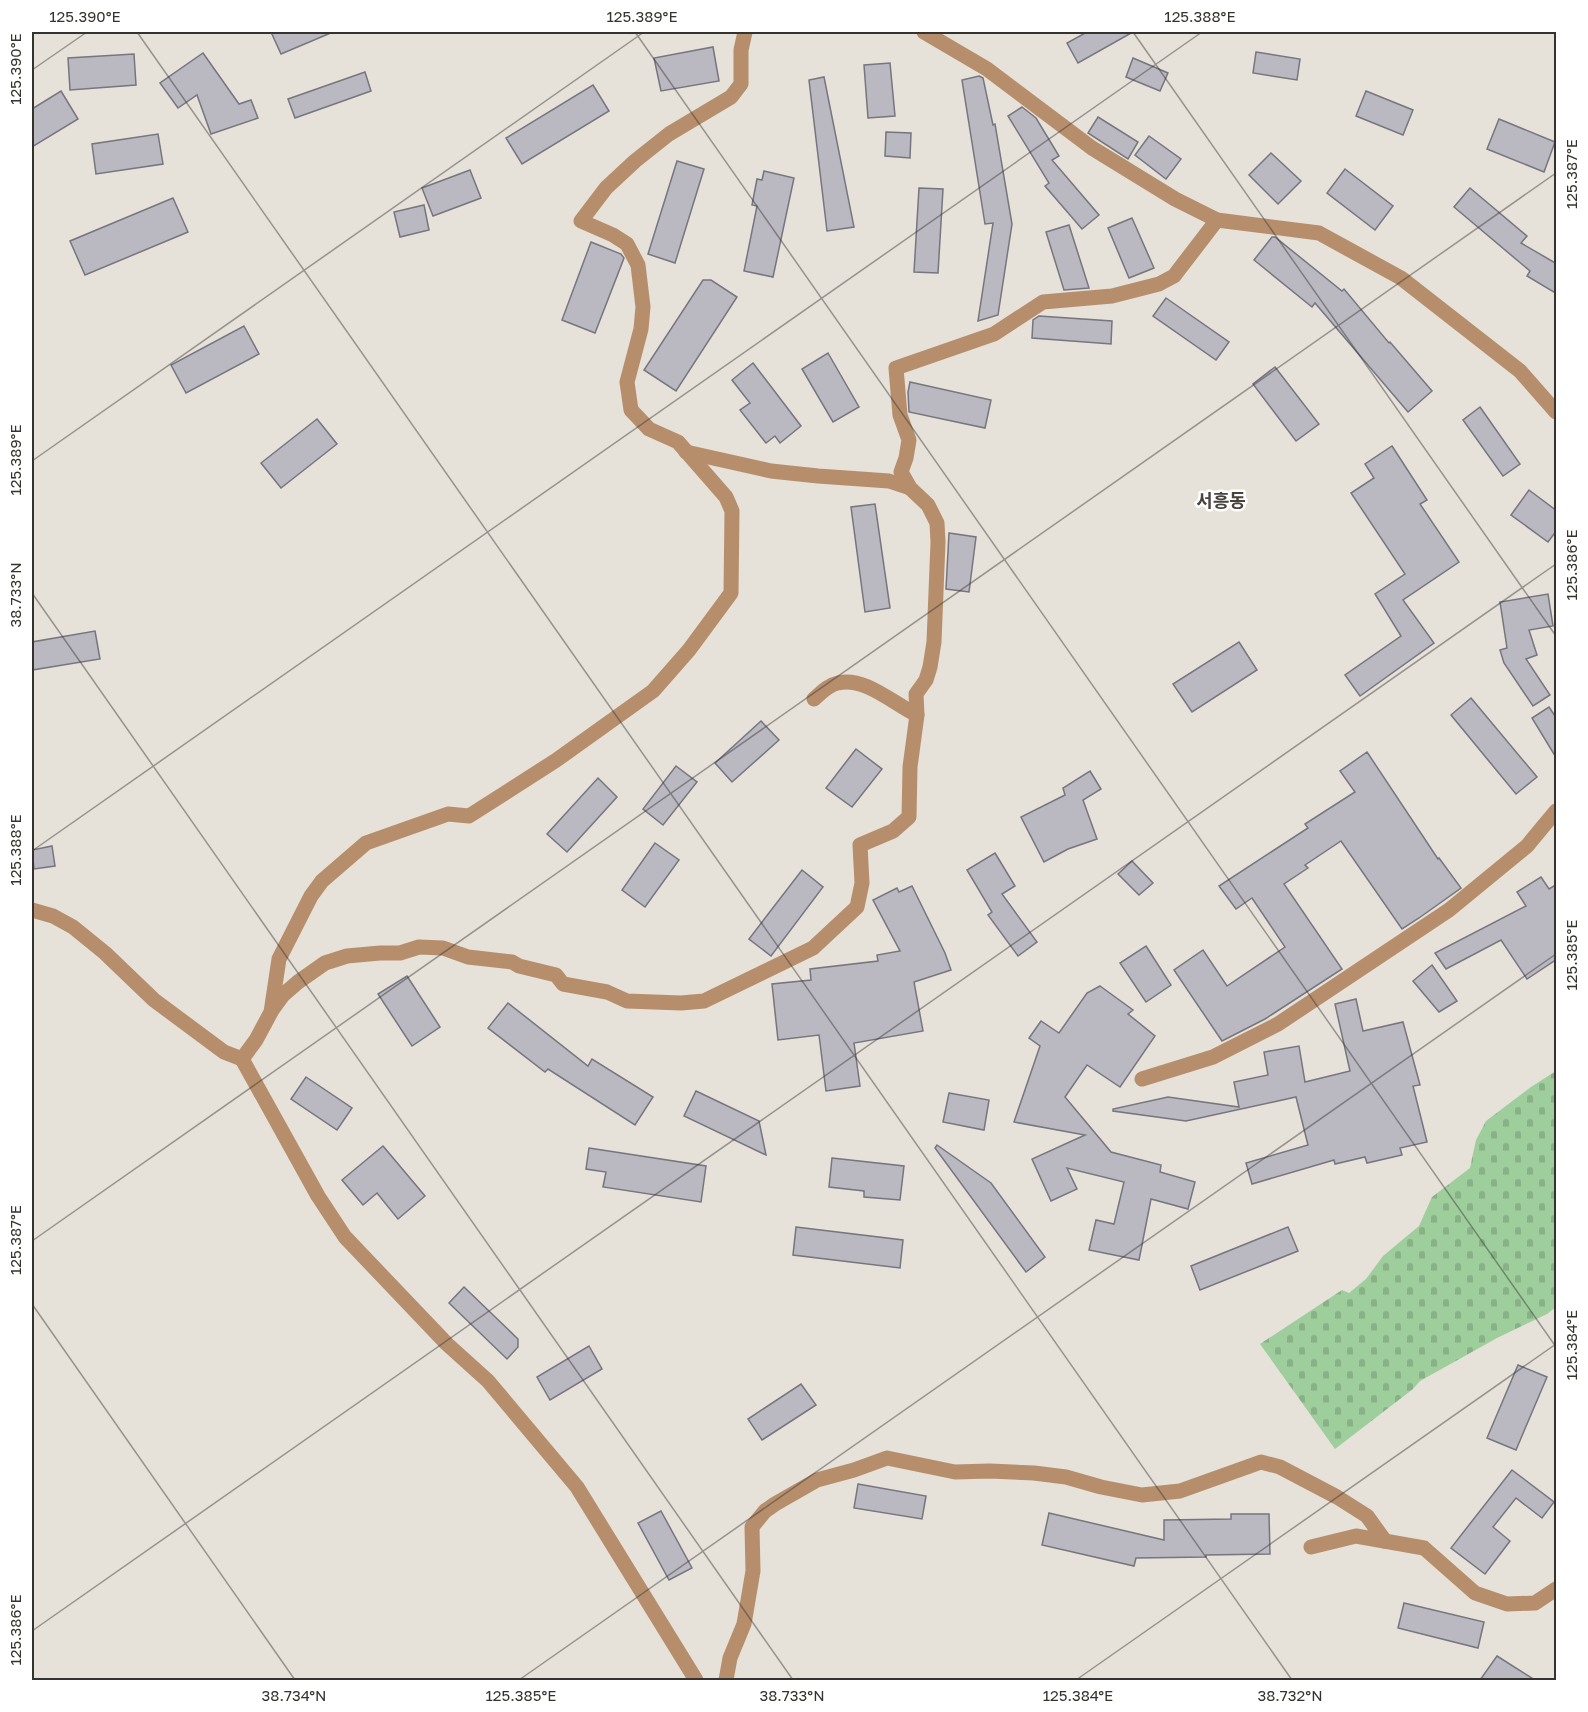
<svg xmlns="http://www.w3.org/2000/svg" width="1588" height="1712" font-family="'Golos Text','Noto Sans KR',sans-serif">
  <style>
    .cemetery { fill: url(#cemetery-stones) }
    .building { fill: #bab8c1; stroke: #77757d; stroke-width: 1.5 }
    .lines { fill: none; stroke-linecap: round; stroke-linejoin: round }
    .minor { stroke: #b68e6c; stroke-width: 15 }
    .ticks { fill: none; stroke: #353330; stroke-width: 1.5; stroke-opacity: 0.45 }
    .labels { text-anchor: middle; dominant-baseline: central; stroke-width: 5; stroke-linejoin: round; paint-order: stroke }
    .quarter-label { font-size: 18px; font-weight: bold; fill: #48443d; stroke: #fff }
    .neatline { fill: none; stroke: #353330; stroke-width: 2 }
    .ticks-label { font-size: 15px; text-anchor: middle; fill: #353330 }
  </style>
  <defs>
    <pattern id="cemetery-stones" width="16" height="16" patternUnits="userSpaceOnUse" patternTransform="scale(1.5)"><rect width="16" height="16" fill="#9ece9c"/><path d="M2 7V4a2 2 0 0 1 4 0v3zM10 15v-3a2 2 0 0 1 4 0v3z" fill="#89b187"/></pattern>
  </defs>
  <rect width="100%" height="100%" fill="#e6e1d9"/>
  <!-- cemetery -->
  <polygon class="cemetery" points="1556,1071 1556,1307 1547,1314 1497,1338 1420,1381 1413,1389 1335,1449 1260,1344 1342,1290 1349,1293 1366,1279 1383,1256 1419,1226 1432,1197 1470,1168 1476,1140 1486,1121 1531,1087"/>
  <!-- building -->
  <g class="building">
    <polygon points="271,32 333,32 281,54"/>
    <polygon points="1087,32 1133,32 1078,63 1067,43"/>
    <polygon points="713,47 719,81 661,91 654,58"/>
    <polygon points="1256,52 1300,59 1297,80 1253,73"/>
    <polygon points="203,53 239,104 251,100 258,118 211,134 197,95 178,108 160,83"/>
    <polygon points="134,54 136,85 70,90 68,58"/>
    <polygon points="1133,58 1168,73 1160,91 1126,77"/>
    <polygon points="890,63 895,116 868,118 864,65"/>
    <polygon points="365,72 371,91 295,118 288,99"/>
    <polygon points="979,76 983,78 993,125 995,124 1012,224 998,315 978,321 993,223 985,224 962,80"/>
    <polygon points="824,77 854,227 827,231 809,80"/>
    <polygon points="593,85 609,111 522,164 506,138"/>
    <polygon points="61,91 78,119 32,147 32,109"/>
    <polygon points="1366,91 1413,110 1403,135 1356,116"/>
    <polygon points="1022,107 1036,118 1059,156 1052,160 1099,215 1082,229 1045,186 1049,183 1008,116"/>
    <polygon points="1098,117 1138,142 1128,159 1088,133"/>
    <polygon points="1499,119 1555,142 1544,172 1487,149"/>
    <polygon points="886,132 911,133 910,158 885,156"/>
    <polygon points="158,134 163,164 96,174 92,144"/>
    <polygon points="1149,136 1181,159 1166,179 1135,155"/>
    <polygon points="1271,153 1301,181 1278,204 1249,175"/>
    <polygon points="677,161 704,169 675,263 648,254"/>
    <polygon points="1345,169 1393,206 1375,230 1327,193"/>
    <polygon points="470,170 481,198 433,216 422,188"/>
    <polygon points="764,171 794,178 773,277 744,271 757,206 752,205 757,179 762,180"/>
    <polygon points="919,188 943,189 938,273 914,272"/>
    <polygon points="1470,188 1527,236 1521,243 1557,264 1557,294 1527,276 1530,271 1454,207"/>
    <polygon points="173,198 188,232 85,275 70,241"/>
    <polygon points="424,205 429,230 400,237 394,212"/>
    <polygon points="1132,218 1154,268 1129,278 1108,228"/>
    <polygon points="1069,225 1089,288 1064,290 1046,232"/>
    <polygon points="1272,237 1275,237 1342,291 1344,289 1389,343 1390,342 1432,391 1408,412 1315,303 1312,307 1254,260"/>
    <polygon points="591,242 621,254 624,258 595,333 562,320"/>
    <polygon points="703,280 711,280 737,297 676,391 644,370"/>
    <polygon points="1166,298 1229,342 1216,360 1153,316"/>
    <polygon points="1039,316 1112,321 1111,344 1032,338 1033,320"/>
    <polygon points="244,326 259,354 186,393 171,365"/>
    <polygon points="828,353 859,407 833,422 802,369"/>
    <polygon points="753,363 801,426 780,443 775,436 766,443 740,410 750,403 732,380"/>
    <polygon points="1275,367 1319,424 1296,441 1253,384"/>
    <polygon points="910,382 991,400 985,428 909,412 908,392"/>
    <polygon points="1480,407 1520,464 1503,476 1463,420"/>
    <polygon points="317,419 337,444 281,488 261,463"/>
    <polygon points="1392,446 1427,500 1420,504 1459,562 1403,600 1434,643 1360,696 1345,675 1401,636 1375,594 1405,574 1351,493 1374,478 1365,464"/>
    <polygon points="1529,490 1557,511 1557,530 1548,542 1511,515"/>
    <polygon points="875,504 890,608 865,612 851,507"/>
    <polygon points="949,533 976,537 969,592 946,589"/>
    <polygon points="1548,594 1553,626 1529,630 1537,655 1526,659 1550,695 1533,706 1504,663 1500,650 1507,648 1500,602"/>
    <polygon points="95,631 100,659 32,670 32,642"/>
    <polygon points="1239,642 1257,670 1192,712 1173,684"/>
    <polygon points="1471,698 1537,777 1516,794 1451,715"/>
    <polygon points="1549,707 1557,719 1557,759 1532,718"/>
    <polygon points="761,721 779,740 732,782 715,763"/>
    <polygon points="856,749 882,769 852,807 826,788"/>
    <polygon points="1367,752 1438,859 1439,858 1461,888 1419,918 1402,929 1341,841 1305,865 1308,868 1284,884 1342,969 1265,1019 1222,1041 1174,970 1203,950 1227,986 1285,947 1252,898 1236,909 1219,886 1308,828 1305,824 1355,792 1340,771"/>
    <polygon points="676,766 697,782 663,825 643,809"/>
    <polygon points="1090,771 1101,789 1083,800 1097,839 1068,849 1044,862 1021,817 1065,795 1063,788"/>
    <polygon points="598,778 617,797 567,852 547,834"/>
    <polygon points="655,843 679,860 645,907 622,890"/>
    <polygon points="52,846 55,866 34,869 32,850"/>
    <polygon points="995,853 1015,886 1002,894 1037,942 1018,956 988,915 992,912 967,870"/>
    <polygon points="1132,861 1153,883 1139,895 1118,874"/>
    <polygon points="802,870 823,887 771,956 749,939"/>
    <polygon points="1541,877 1549,889 1557,884 1557,959 1527,979 1501,940 1446,969 1435,953 1526,906 1517,892"/>
    <polygon points="912,886 945,953 951,970 914,982 923,1031 854,1043 860,1086 826,1091 819,1035 778,1040 772,984 811,980 810,969 878,961 877,955 900,951 873,900 897,888 899,892"/>
    <polygon points="1146,946 1171,985 1146,1002 1120,963"/>
    <polygon points="1432,965 1457,1001 1439,1012 1413,981"/>
    <polygon points="407,976 440,1027 412,1046 378,994"/>
    <polygon points="1100,986 1133,1010 1128,1014 1155,1036 1120,1087 1087,1065 1065,1097 1111,1152 1161,1165 1160,1172 1195,1182 1188,1209 1151,1199 1139,1260 1089,1250 1096,1220 1114,1224 1124,1182 1067,1168 1077,1189 1051,1201 1032,1159 1085,1135 1014,1122 1040,1046 1029,1038 1041,1021 1059,1033 1087,993"/>
    <polygon points="1356,999 1363,1031 1403,1022 1420,1085 1413,1086 1427,1142 1400,1148 1402,1155 1367,1163 1365,1157 1335,1164 1334,1160 1252,1184 1246,1163 1308,1145 1296,1097 1186,1121 1113,1111 1113,1109 1168,1097 1239,1107 1234,1082 1268,1075 1264,1052 1299,1046 1305,1082 1350,1071 1335,1004"/>
    <polygon points="508,1003 588,1066 592,1059 653,1097 635,1125 548,1069 545,1072 488,1028"/>
    <polygon points="306,1077 352,1108 337,1130 291,1099"/>
    <polygon points="696,1091 759,1121 766,1155 684,1116"/>
    <polygon points="949,1093 989,1100 984,1130 943,1122"/>
    <polygon points="937,1145 991,1183 1045,1257 1026,1272 935,1148"/>
    <polygon points="383,1146 425,1196 398,1219 377,1193 363,1205 342,1180"/>
    <polygon points="589,1148 706,1166 701,1202 603,1187 606,1172 586,1169"/>
    <polygon points="832,1158 904,1166 900,1200 864,1197 864,1191 829,1187"/>
    <polygon points="796,1227 903,1240 900,1268 793,1255"/>
    <polygon points="1288,1227 1298,1251 1200,1290 1191,1266"/>
    <polygon points="464,1287 518,1339 518,1347 507,1359 449,1303"/>
    <polygon points="589,1346 602,1369 550,1400 537,1377"/>
    <polygon points="1518,1365 1547,1377 1516,1450 1487,1438"/>
    <polygon points="801,1384 816,1405 762,1440 748,1419"/>
    <polygon points="1512,1470 1554,1502 1542,1518 1516,1498 1493,1527 1510,1541 1485,1574 1451,1548"/>
    <polygon points="858,1484 926,1496 922,1519 854,1508"/>
    <polygon points="661,1511 692,1568 669,1580 638,1523"/>
    <polygon points="1049,1513 1164,1540 1164,1520 1231,1519 1231,1514 1269,1514 1270,1554 1206,1555 1206,1557 1136,1558 1134,1566 1042,1545"/>
    <polygon points="1404,1603 1484,1622 1478,1648 1398,1628"/>
    <polygon points="1497,1656 1535,1680 1480,1680"/>
  </g>
  <g class="lines">
    <!-- minor -->
    <g class="minor">
      <polyline points="924,32 987,69 1092,148 1175,199 1217,220 1319,233 1401,278 1520,371 1556,412"/>
      <polyline points="686,452 771,471 818,476 889,481 910,488"/>
      <path d="M814 699C821 693 828 685 838 683 864 676 894 704 917 715"/>
      <polyline points="32,910 53,916 73,927 105,953 154,1000 224,1052 242,1059"/>
      <polyline points="272,1010 283,995 298,982 325,963 347,956 380,953 400,953 419,947 443,948 468,957 512,962 519,966 556,975 563,984 607,992 627,1001 681,1003 704,1001 813,948 857,907 862,883 860,845 893,831 909,817 910,767 917,715 916,694 926,680 930,667 934,642 938,542 937,523 928,505 910,488 901,472 906,458 909,440 900,415 896,368 994,334 1043,302 1112,296 1159,284 1174,276 1217,220"/>
      <polyline points="1142,1079 1213,1057 1278,1024 1449,910 1527,846 1556,811"/>
      <polyline points="1311,1547 1356,1536 1424,1548 1475,1593 1507,1604 1535,1603 1556,1589"/>
      <polyline points="696,1680 577,1487 488,1381 447,1344 345,1237 318,1196 242,1059 256,1040 271,1012 279,959 311,896 322,881 366,843 448,814 469,816 555,761 653,691 689,650 731,593 732,511 726,497 678,442 649,429 631,410 627,382 641,329 643,307 638,265 627,244 613,235 581,221 606,188 635,161 669,134 731,97 741,84 741,50 745,32"/>
      <polyline points="726,1680 730,1658 744,1624 753,1571 752,1527 765,1511 775,1504 817,1480 854,1470 887,1458 955,1472 990,1471 1034,1473 1066,1477 1101,1487 1142,1495 1180,1491 1261,1462 1280,1467 1337,1497 1367,1516 1385,1541"/>
    </g>
  </g>
  <!-- ticks -->
  <path class="ticks" d="M137 32 1292 1680M635 32 1556 1347M1133 32 1556 636M32 70 87 32M32 461 644 32M32 593 793 1680M32 851 1202 32M32 1241 1556 173M32 1304 295 1680M32 1631 1556 564M519 1680 1556 954M1076 1680 1556 1344"/>
  <g class="labels">
    <!-- quarter labels -->
    <g class="quarter-label">
      <text x="1221" y="500">서흥동</text>
    </g>
  </g>
  <!-- border -->
  <rect width="1588" height="1712" fill="none" stroke="#ffffff" stroke-width="66"/>
  <rect x="33" y="33" width="1522" height="1646" class="neatline"/>
  <g class="ticks-label">
    <text x="85" y="22">125.390°E</text>
    <text x="642" y="22">125.389°E</text>
    <text x="1200" y="22">125.388°E</text>
    <text transform="translate(16 69) rotate(-90)" y="5">125.390°E</text>
    <text transform="translate(1572 174) rotate(-90)" y="5">125.387°E</text>
    <text transform="translate(16 460) rotate(-90)" y="5">125.389°E</text>
    <text transform="translate(1572 565) rotate(-90)" y="5">125.386°E</text>
    <text transform="translate(16 595) rotate(-90)" y="5">38.733°N</text>
    <text transform="translate(16 850) rotate(-90)" y="5">125.388°E</text>
    <text transform="translate(1572 955) rotate(-90)" y="5">125.385°E</text>
    <text transform="translate(16 1240) rotate(-90)" y="5">125.387°E</text>
    <text transform="translate(1572 1345) rotate(-90)" y="5">125.384°E</text>
    <text transform="translate(16 1630) rotate(-90)" y="5">125.386°E</text>
    <text x="294" y="1701">38.734°N</text>
    <text x="521" y="1701">125.385°E</text>
    <text x="792" y="1701">38.733°N</text>
    <text x="1078" y="1701">125.384°E</text>
    <text x="1290" y="1701">38.732°N</text>
  </g>
</svg>
